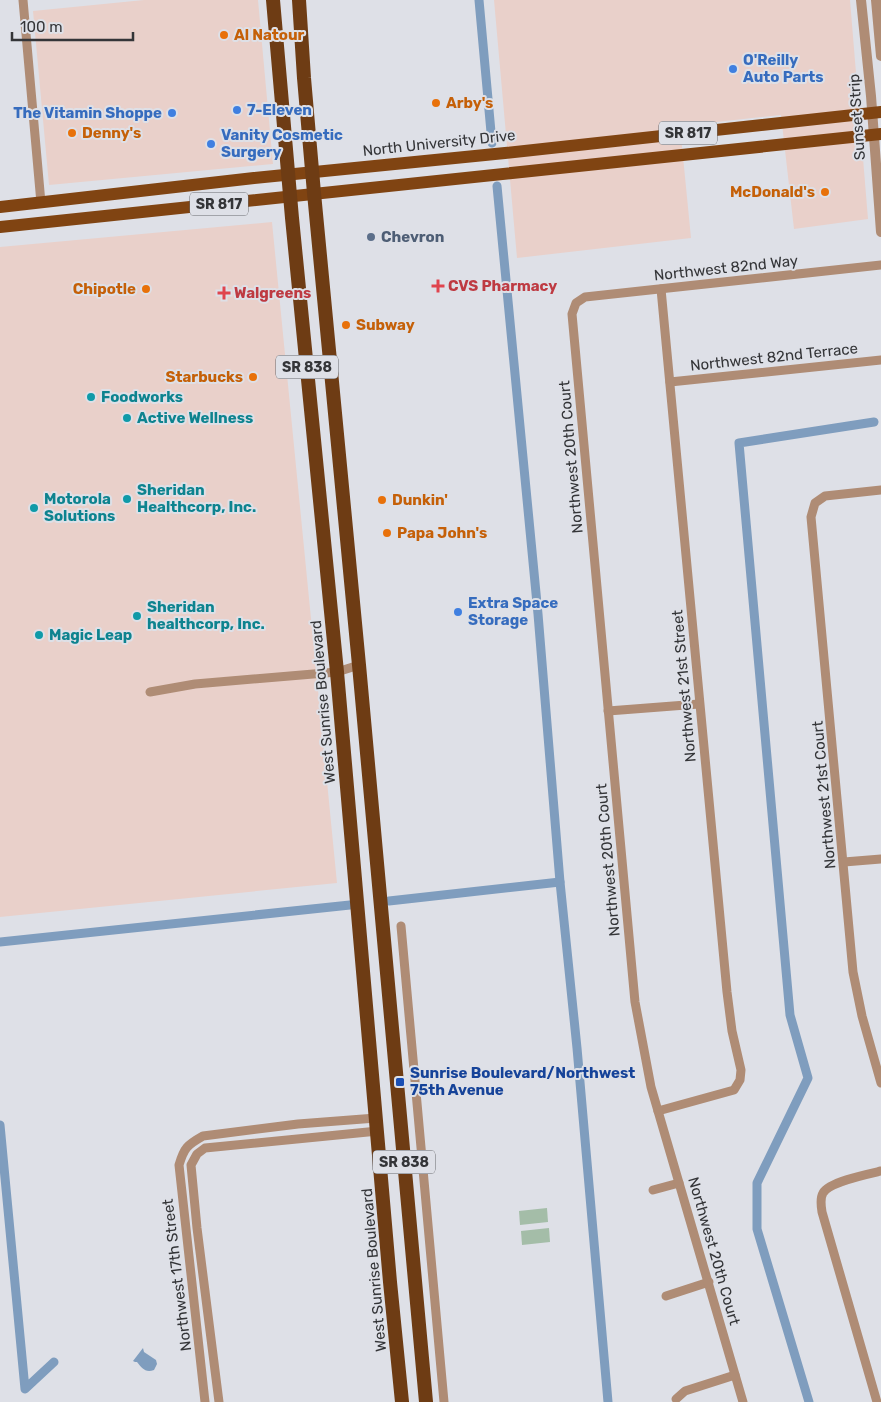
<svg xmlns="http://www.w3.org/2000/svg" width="881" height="1402" font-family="Rubik,sans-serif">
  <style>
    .commercial { fill: #e9d0ca }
    .green { fill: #a4bda8 }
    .water { fill: #7f9dbe }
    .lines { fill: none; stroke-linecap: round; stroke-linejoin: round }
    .canal { stroke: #7f9dbe; stroke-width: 9 }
    .minor { stroke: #af8c75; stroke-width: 9 }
    .tertiary { stroke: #af8c75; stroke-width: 10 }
    .primary { stroke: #804412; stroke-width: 12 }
    .trunk { stroke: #6e3c14; stroke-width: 14 }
    .food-dot { fill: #e8710a; stroke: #dee0e7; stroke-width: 2 }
    .shop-dot { fill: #3f7fe0; stroke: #dee0e7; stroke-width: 2 }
    .service-dot { fill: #5c6f8a; stroke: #dee0e7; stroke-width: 2 }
    .health-dot { fill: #e0444e; stroke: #dee0e7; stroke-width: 2 }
    .culture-dot { fill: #0f9aa8; stroke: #dee0e7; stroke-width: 2 }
    .transit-dot { fill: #1a4fb4; stroke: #dee0e7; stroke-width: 2 }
    .labels { text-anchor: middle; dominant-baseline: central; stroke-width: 4; stroke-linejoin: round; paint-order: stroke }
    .shield { fill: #dee0e7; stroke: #67686c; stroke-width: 1 }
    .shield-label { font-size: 14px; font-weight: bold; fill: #343538 }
    .food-label { font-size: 15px; font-weight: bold; fill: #c56008; stroke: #dee0e7; text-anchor: start }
    .shop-label { font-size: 15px; font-weight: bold; fill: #366cbe; stroke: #dee0e7; text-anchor: start }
    .street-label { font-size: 15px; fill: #343538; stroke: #dee0e7 }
    .service-label { font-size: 15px; font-weight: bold; fill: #4e5e75; stroke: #dee0e7; text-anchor: start }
    .health-label { font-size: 15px; font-weight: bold; fill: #be3a42; stroke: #dee0e7; text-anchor: start }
    .culture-label { font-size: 15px; font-weight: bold; fill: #0d838f; stroke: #dee0e7; text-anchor: start }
    .transit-label { font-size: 15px; font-weight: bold; fill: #164399; stroke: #dee0e7; text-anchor: start }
  </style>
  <rect width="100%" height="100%" fill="#dee0e7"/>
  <!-- commercial -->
  <g class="commercial">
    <polygon points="144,0 258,0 273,164 49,185 33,11"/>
    <polygon points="494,0 850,0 868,219 794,229 781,115 680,126 691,238 517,258"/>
    <polygon points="272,222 337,883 0,917 0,247"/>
  </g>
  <!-- green -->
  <g class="green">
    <polygon points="547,1208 548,1222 520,1225 519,1211"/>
    <polygon points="549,1228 550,1242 522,1245 521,1231"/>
  </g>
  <!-- water -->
  <path class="water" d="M143 1348 144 1352 156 1360 157 1364 154 1370C145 1373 142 1368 137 1362H135L133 1361Z"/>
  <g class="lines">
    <!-- canal -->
    <g class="canal">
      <polyline points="479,0 492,143"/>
      <polyline points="497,186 538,614 560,882 577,1048 608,1402"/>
      <polyline points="389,901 560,882"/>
      <polyline points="0,942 350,905"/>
      <polyline points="0,1125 25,1389 54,1362"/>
      <polyline points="809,1402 757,1229 757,1183 808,1078 790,1015 739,443 874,422"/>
    </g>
    <!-- minor -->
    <g class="minor">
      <polyline points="23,0 41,203"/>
      <polyline points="670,382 881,360"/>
      <polyline points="881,490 825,496 815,503 811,517 853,972 862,1016 881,1083"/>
      <polyline points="150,692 195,684 337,672 359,665"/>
      <polyline points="608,711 699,704"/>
      <polyline points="844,862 881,859"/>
      <polyline points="401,926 444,1402"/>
      <polyline points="658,1111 734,1090 740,1080 741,1070 732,1031 727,992 661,289"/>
      <polyline points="653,1190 679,1183"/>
      <polyline points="666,1296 709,1282"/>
      <polyline points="676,1399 685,1391 735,1375"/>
      <path d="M205 1402 179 1165C184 1148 187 1145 203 1136L298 1124 376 1118"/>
      <polyline points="219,1402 197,1228 191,1165 197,1154 205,1148 378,1131"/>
      <polyline points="743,1402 651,1087 635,1002 572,314 576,303 585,297 881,265"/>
      <path d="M877 1402 822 1212C821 1206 820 1198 823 1193 829 1182 868 1174 881 1171"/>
    </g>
    <!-- tertiary -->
    <g class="tertiary">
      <polyline points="861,0 871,96 881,232"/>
      <polyline points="876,0 881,56"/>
    </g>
    <!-- primary -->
    <g class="primary">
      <polyline points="0,207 254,178 505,153 881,112"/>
      <polyline points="0,227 881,134"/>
    </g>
    <!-- trunk -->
    <g class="trunk">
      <polyline points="273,0 292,218 337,672 390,1282 402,1402"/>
      <polyline points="299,0 304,78 314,193 359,665 426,1402"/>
    </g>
  </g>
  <!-- markers -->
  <g class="food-dot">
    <circle cx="224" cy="35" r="5"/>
    <circle cx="436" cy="103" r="5"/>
    <circle cx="72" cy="133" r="5"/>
    <circle cx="825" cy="192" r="5"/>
    <circle cx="146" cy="289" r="5"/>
    <circle cx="346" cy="325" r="5"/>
    <circle cx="253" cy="377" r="5"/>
    <circle cx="382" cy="500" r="5"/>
    <circle cx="387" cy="533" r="5"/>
  </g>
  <g class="shop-dot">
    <circle cx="733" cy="69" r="5"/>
    <circle cx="237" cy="110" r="5"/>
    <circle cx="172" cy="113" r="5"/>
    <circle cx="211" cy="144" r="5"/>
    <circle cx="458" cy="612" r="5"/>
  </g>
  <circle class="service-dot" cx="371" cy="237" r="5"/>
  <g class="health-dot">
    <path d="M435.5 278.5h5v5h5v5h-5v5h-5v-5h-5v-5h5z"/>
    <path d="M221.5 285.5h5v5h5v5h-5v5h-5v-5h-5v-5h5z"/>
  </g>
  <g class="culture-dot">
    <circle cx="91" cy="397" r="5"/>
    <circle cx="127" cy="418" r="5"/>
    <circle cx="127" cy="499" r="5"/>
    <circle cx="34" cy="508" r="5"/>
    <circle cx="137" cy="616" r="5"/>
    <circle cx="39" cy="635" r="5"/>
  </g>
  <rect class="transit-dot" x="395" y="1077" width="10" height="10" rx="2.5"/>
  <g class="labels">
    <!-- shield labels -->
    <g class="shield">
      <rect x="659" y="121.5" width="58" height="23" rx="4"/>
      <rect x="190" y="192.5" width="58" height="23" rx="4"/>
      <rect x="276" y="355.5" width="62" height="23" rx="4"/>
      <rect x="373" y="1150.5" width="62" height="23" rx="4"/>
    </g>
    <g class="shield-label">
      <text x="688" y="133">SR 817</text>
      <text x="219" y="204">SR 817</text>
      <text x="307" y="367">SR 838</text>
      <text x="404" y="1162">SR 838</text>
    </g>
    <!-- food labels -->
    <g class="food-label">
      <text x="234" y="35">Al Natour</text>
      <text x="446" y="103">Arby's</text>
      <text x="82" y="133">Denny's</text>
      <text x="815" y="192" text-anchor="end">McDonald's</text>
      <text x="136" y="289" text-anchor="end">Chipotle</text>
      <text x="356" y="325">Subway</text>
      <text x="243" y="377" text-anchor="end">Starbucks</text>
      <text x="392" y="500">Dunkin'</text>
      <text x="397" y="533">Papa John's</text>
    </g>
    <!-- shop labels -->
    <g class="shop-label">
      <text x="743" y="60">O'Reilly<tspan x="743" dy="17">Auto Parts</tspan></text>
      <text x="247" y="110">7-Eleven</text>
      <text x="162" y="113" text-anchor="end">The Vitamin Shoppe</text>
      <text x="221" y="135">Vanity Cosmetic<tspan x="221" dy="17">Surgery</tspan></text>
      <text x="468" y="603">Extra Space<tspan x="468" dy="17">Storage</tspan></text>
    </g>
    <!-- street labels -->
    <g class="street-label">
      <text transform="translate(857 117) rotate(-94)">Sunset Strip</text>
      <text transform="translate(439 143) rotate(-6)">North University Drive</text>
      <text transform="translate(726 268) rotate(-6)">Northwest 82nd Way</text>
      <text transform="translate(774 357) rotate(-6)">Northwest 82nd Terrace</text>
      <text transform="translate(571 457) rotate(-95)">Northwest 20th Court</text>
      <text transform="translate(684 686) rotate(-95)">Northwest 21st Street</text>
      <text transform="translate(323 702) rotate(-95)">West Sunrise Boulevard</text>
      <text transform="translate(824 795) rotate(-95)">Northwest 21st Court</text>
      <text transform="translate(608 860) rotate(-95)">Northwest 20th Court</text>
      <text transform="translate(714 1251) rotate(74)">Northwest 20th Court</text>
      <text transform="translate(374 1270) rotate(-95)">West Sunrise Boulevard</text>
      <text transform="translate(177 1275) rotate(-97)">Northwest 17th Street</text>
    </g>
    <!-- service labels -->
    <g class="service-label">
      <text x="381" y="237">Chevron</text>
    </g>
    <!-- health labels -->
    <g class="health-label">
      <text x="448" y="286">CVS Pharmacy</text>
      <text x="234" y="293">Walgreens</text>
    </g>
    <!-- culture labels -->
    <g class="culture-label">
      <text x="101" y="397">Foodworks</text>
      <text x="137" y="418">Active Wellness</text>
      <text x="137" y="490">Sheridan<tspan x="137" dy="17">Healthcorp, Inc.</tspan></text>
      <text x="44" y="499">Motorola<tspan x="44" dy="17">Solutions</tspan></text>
      <text x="147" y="607">Sheridan<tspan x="147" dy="17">healthcorp, Inc.</tspan></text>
      <text x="49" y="635">Magic Leap</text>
    </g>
    <!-- transit labels -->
    <g class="transit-label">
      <text x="410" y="1073">Sunrise Boulevard/Northwest<tspan x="410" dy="17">75th Avenue</tspan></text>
    </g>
  </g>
  <!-- scale -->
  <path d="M12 32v8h121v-8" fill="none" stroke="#343538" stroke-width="2.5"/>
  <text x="20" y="32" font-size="15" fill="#343538" stroke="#dee0e7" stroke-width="4" paint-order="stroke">100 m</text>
</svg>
